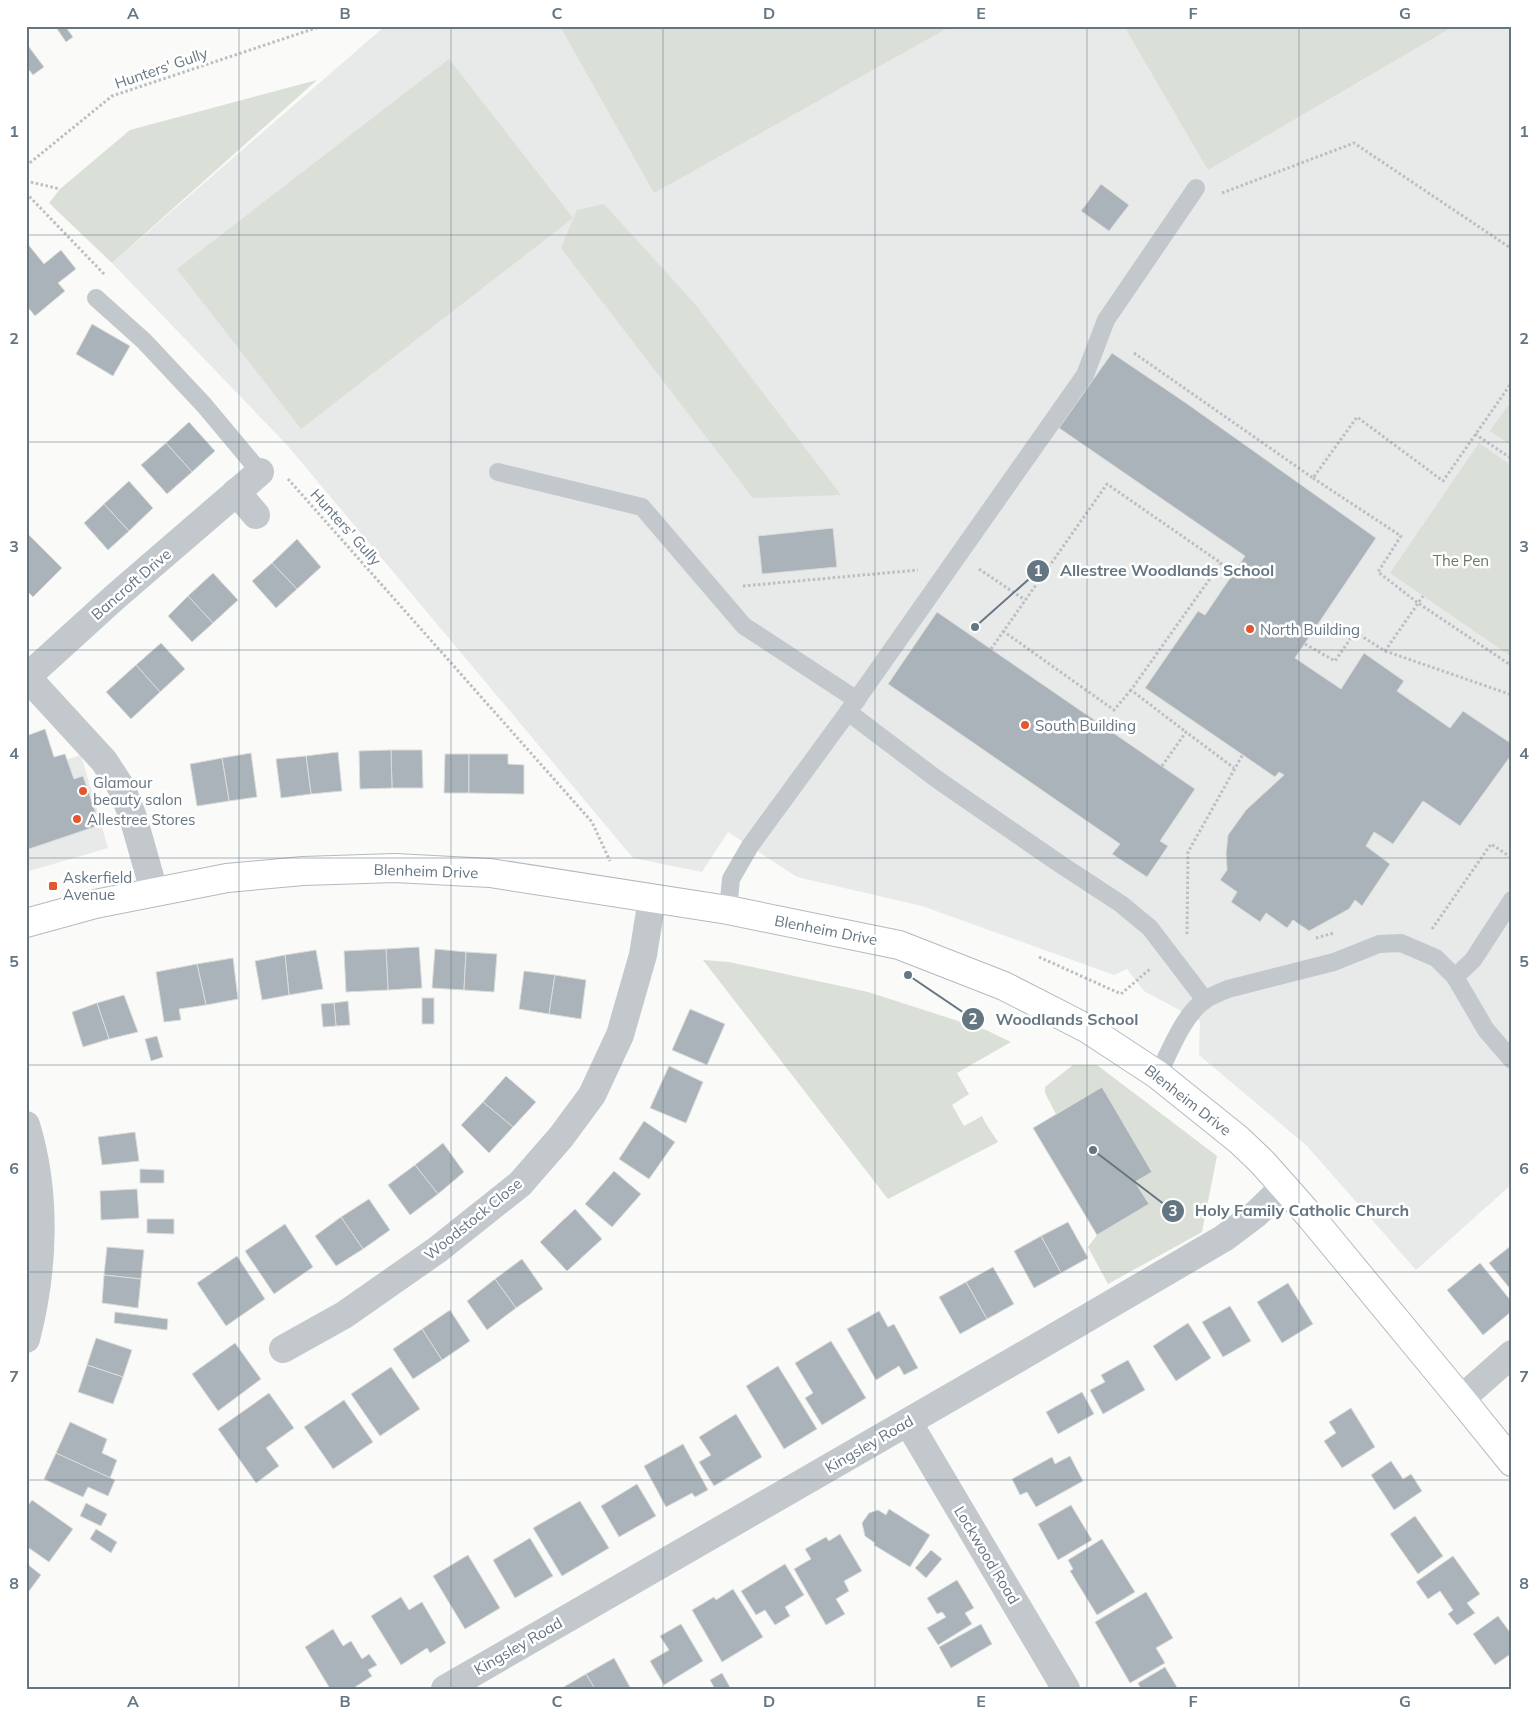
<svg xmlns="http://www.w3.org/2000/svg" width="1538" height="1715" font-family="Mulish,sans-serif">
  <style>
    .built { fill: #e8e9e9 }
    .green { fill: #dadfd7 }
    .building { fill: #aab3b9; stroke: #dcdcda }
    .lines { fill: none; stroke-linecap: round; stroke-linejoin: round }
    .secondary-casing { stroke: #b3babf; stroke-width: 30 }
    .path { stroke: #bbbfc2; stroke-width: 3; stroke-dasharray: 2.5 2.5; stroke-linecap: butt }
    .lane { stroke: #c3c8cc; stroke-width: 18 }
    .street { stroke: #c3c8cc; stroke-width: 28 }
    .secondary { stroke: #fff; stroke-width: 28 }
    .grid { fill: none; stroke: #657683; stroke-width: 1; stroke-opacity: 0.55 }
    .poi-dot { fill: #e4572e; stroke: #fff; stroke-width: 2 }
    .labels { text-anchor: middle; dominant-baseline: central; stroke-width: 5; stroke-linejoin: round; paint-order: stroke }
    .street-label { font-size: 15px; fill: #657683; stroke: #fff }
    .park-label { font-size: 15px; fill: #687a64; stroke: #fff }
    .poi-label { font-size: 15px; fill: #657683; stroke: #fff; text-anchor: start }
    .leader { fill: none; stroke: #657683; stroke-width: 2 }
    .callout-dot { fill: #657683; stroke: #fff; stroke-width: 2 }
    .mark-label { font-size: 15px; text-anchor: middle; font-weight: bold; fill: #fff }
    .callout-label { font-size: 16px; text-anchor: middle; font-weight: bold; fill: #657683; stroke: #fff; stroke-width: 5; stroke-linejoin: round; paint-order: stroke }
    .neatline { fill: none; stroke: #657683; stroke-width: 2 }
    .grid-label { font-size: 16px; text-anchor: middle; font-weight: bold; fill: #657683 }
  </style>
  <rect width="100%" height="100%" fill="#fafaf8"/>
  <!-- built -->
  <g class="built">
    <polygon points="385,26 1512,26 1512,1184 1416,1270 1307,1146 1199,1055 1200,1021 1144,991 1127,969 1114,975 922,906 797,877 728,832 702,872 633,858 287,445 112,263"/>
    <polygon points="81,755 108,848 26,872 26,772"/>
  </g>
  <!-- green -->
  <g class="green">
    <polygon points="560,26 951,26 654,193"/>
    <polygon points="1124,26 1454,26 1208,170"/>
    <polygon points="449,59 573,218 301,429 177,269"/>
    <polygon points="317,80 112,263 49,203 60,189 130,130"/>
    <polygon points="604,204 695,304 841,495 753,498 561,248 577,210"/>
    <polygon points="1512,400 1512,446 1490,431"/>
    <polygon points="1479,443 1512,466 1512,657 1390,573"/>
    <polygon points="703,960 729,962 868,992 986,1030 1011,1042 957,1073 969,1094 952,1105 964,1126 982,1116 986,1124 998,1142 888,1199"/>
    <polygon points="1073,1065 1097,1065 1217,1156 1202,1232 1108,1284 1088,1247 1097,1235 1149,1204 1135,1182 1152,1171 1102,1087 1056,1114 1045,1093 1045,1087"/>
  </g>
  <!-- building -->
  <g class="building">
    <polygon points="55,26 65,26 73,37 66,42"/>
    <polygon points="26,43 44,67 33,75 26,66"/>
    <polygon points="1101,184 1129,205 1109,231 1081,211"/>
    <polygon points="27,243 44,264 61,250 76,269 58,283 65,291 35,316 26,305"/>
    <polygon points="92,324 130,346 113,376 76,354"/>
    <polygon points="1112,353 1186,403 1376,538 1295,658 1341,689 1364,653 1404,681 1397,691 1450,728 1463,711 1512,744 1512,754 1460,826 1423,801 1393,844 1374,832 1366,846 1390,864 1362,906 1355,900 1349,909 1309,931 1293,920 1287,928 1266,913 1260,922 1231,902 1237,892 1220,880 1227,870 1226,853 1228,835 1246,810 1284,775 1279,772 1275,777 1145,688 1198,611 1205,615 1245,556 1059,428"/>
    <polygon points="189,422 215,451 192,472 166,443"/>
    <polygon points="166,443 192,472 167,494 141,465"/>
    <polygon points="129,481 153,508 129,531 104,504"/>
    <polygon points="104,504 129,531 108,550 84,523"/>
    <polygon points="833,528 837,567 762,574 758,536"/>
    <polygon points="27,533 62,568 33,597 26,590"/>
    <polygon points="297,539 321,567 297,589 272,563"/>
    <polygon points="272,563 297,589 276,608 252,581"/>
    <polygon points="213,573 238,600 213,623 188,596"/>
    <polygon points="188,596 213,623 192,642 168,616"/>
    <polygon points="937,612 1195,789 1160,841 1168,846 1147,877 1112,854 1120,844 888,684"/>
    <polygon points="161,643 185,669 160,692 136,665"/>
    <polygon points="136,665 160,692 131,719 106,692"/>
    <polygon points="45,729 54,757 65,754 74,779 83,776 100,825 26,850 26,788 28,788 26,784 26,736"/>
    <polygon points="391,750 422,750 423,788 392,788"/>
    <polygon points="391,750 392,788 360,789 359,751"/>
    <polygon points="338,752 342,791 311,794 306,756"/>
    <polygon points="251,753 257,797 229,801 222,758"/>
    <polygon points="445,754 469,754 469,793 444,793"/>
    <polygon points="469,754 508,754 508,764 524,765 524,794 469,793"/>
    <polygon points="306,756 311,794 281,798 276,759"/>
    <polygon points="222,758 229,801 197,806 190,764"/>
    <polygon points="419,947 422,988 388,990 386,949"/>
    <polygon points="386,949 388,990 346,992 344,951"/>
    <polygon points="435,949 466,952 464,990 432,988"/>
    <polygon points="316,950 323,989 289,995 285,955"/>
    <polygon points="466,952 497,954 494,992 464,990"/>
    <polygon points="285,955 289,995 262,1000 255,961"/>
    <polygon points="233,958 238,999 206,1005 197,964"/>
    <polygon points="197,964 206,1005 179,1009 181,1020 164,1022 156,972"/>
    <polygon points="524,971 555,975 549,1014 519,1009"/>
    <polygon points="555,975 586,980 581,1019 549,1014"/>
    <polygon points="124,995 138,1032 109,1039 97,1003"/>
    <rect x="422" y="998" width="12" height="26"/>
    <polygon points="348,1001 350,1025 336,1026 334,1003"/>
    <polygon points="97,1003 109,1039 83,1047 72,1012"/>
    <polygon points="334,1003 336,1026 323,1027 321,1004"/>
    <polygon points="690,1009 725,1024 707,1065 672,1050"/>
    <polygon points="157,1036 163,1057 151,1061 145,1039"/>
    <polygon points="669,1066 703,1082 686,1123 650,1108"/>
    <polygon points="506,1076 536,1102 513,1127 483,1102"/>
    <polygon points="1102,1087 1152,1172 1135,1182 1149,1204 1097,1235 1033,1128"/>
    <polygon points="483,1102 513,1127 489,1153 461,1125"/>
    <polygon points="644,1121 675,1142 649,1179 619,1159"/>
    <polygon points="135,1132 139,1161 102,1165 98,1137"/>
    <polygon points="443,1143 464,1172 438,1194 415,1165"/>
    <polygon points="415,1165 438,1194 410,1215 388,1185"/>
    <polygon points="140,1169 164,1170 164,1183 140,1183"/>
    <polygon points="614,1171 641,1194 612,1227 585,1204"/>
    <polygon points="137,1189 139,1218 101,1220 100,1191"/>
    <polygon points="369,1199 390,1230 363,1249 341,1217"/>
    <polygon points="575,1209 602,1239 567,1271 540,1242"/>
    <polygon points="341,1217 363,1249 336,1266 315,1236"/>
    <polygon points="147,1219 174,1219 174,1234 147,1233"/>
    <polygon points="1068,1222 1088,1258 1061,1273 1041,1236"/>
    <polygon points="285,1224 313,1267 274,1294 245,1251"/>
    <polygon points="1041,1236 1061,1273 1034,1288 1014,1251"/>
    <polygon points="1512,1245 1512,1291 1489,1263"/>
    <polygon points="107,1247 144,1250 141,1279 104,1275"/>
    <polygon points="237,1256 265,1299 226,1326 197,1283"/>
    <polygon points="522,1259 543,1289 516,1308 495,1279"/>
    <polygon points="1480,1263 1512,1302 1512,1311 1483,1335 1447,1290"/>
    <polygon points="993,1267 1014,1304 987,1319 966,1282"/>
    <polygon points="104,1275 141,1279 138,1308 102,1303"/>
    <polygon points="495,1279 516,1308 487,1330 467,1301"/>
    <polygon points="966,1282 987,1319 960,1334 939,1297"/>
    <polygon points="1288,1283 1313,1324 1282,1343 1257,1302"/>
    <polygon points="1230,1306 1251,1341 1223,1357 1202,1322"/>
    <polygon points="450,1310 470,1341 442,1360 422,1329"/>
    <polygon points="879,1311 888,1327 894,1324 918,1368 904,1375 899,1366 876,1380 847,1329"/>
    <polygon points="115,1312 168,1319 167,1330 114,1323"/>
    <polygon points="1188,1323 1211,1358 1176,1381 1153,1346"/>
    <polygon points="422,1329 442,1360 413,1379 393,1349"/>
    <polygon points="96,1338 132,1350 123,1377 87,1365"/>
    <polygon points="831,1341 866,1398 822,1425 805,1398 813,1393 795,1363"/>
    <polygon points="235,1343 261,1379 218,1411 192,1374"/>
    <polygon points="1128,1360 1145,1390 1103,1414 1090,1390 1105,1382 1101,1375"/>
    <polygon points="87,1365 123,1377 113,1404 78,1392"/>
    <polygon points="778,1366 817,1429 784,1449 746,1386"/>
    <polygon points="391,1367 420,1409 380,1436 351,1394"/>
    <polygon points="1082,1392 1094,1414 1058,1434 1046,1412"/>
    <polygon points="269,1393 294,1428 266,1448 279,1466 256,1483 218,1429"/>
    <polygon points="344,1400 373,1442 333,1469 304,1427"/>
    <polygon points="1351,1408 1375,1447 1342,1468 1324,1441 1336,1433 1329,1422"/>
    <polygon points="736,1414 762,1457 714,1486 699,1462 711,1455 699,1437"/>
    <polygon points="70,1422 107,1439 102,1453 117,1460 110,1478 56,1453"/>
    <polygon points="683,1444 708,1490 695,1497 692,1493 666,1507 644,1466"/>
    <polygon points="56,1453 115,1480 108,1496 88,1487 83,1497 44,1479"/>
    <polygon points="1070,1456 1083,1481 1036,1507 1027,1492 1020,1495 1012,1479 1052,1457 1055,1464"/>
    <polygon points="1391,1461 1403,1479 1411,1474 1422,1491 1394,1510 1371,1475"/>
    <polygon points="637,1484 656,1516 619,1537 601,1506"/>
    <polygon points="32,1500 73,1529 49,1562 26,1546 26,1508"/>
    <polygon points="580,1501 609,1548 562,1576 533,1528"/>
    <polygon points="86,1503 107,1514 101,1526 80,1516"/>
    <polygon points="1071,1505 1092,1540 1058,1560 1038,1524"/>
    <polygon points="889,1509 930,1535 910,1567 874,1545 875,1543 865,1536 862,1523 869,1513 878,1510 886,1515"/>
    <polygon points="1415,1516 1443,1556 1418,1574 1390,1534"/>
    <polygon points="96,1529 117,1542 111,1553 90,1539"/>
    <polygon points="840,1534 862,1571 844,1581 849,1591 836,1599 845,1614 826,1625 794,1569 811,1559 805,1549 826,1537 829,1541"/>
    <polygon points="530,1538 553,1576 515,1598 493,1560"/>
    <polygon points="1102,1539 1135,1592 1097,1615 1070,1571 1073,1569 1068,1560"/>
    <polygon points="931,1550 942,1559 926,1578 915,1568"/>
    <polygon points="468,1555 500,1608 465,1629 433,1576"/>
    <polygon points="1453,1556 1480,1594 1467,1603 1475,1613 1457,1625 1448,1614 1453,1610 1440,1591 1428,1599 1416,1582"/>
    <polygon points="26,1563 41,1575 26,1595"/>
    <polygon points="785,1564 804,1595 785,1607 790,1616 775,1625 765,1610 756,1615 741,1591"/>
    <polygon points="957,1580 974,1608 965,1613 972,1624 938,1645 927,1628 946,1617 942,1612 937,1614 927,1598"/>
    <polygon points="733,1589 763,1637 722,1662 692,1610 714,1597 716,1600"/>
    <polygon points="1146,1592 1173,1638 1156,1648 1165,1663 1130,1683 1095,1622"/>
    <polygon points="401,1597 409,1610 422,1602 446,1643 430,1653 427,1648 401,1665 371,1616"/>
    <polygon points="1498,1616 1512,1635 1512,1653 1495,1665 1473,1634"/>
    <polygon points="681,1624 703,1661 664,1685 650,1661 669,1650 660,1636"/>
    <polygon points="981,1624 992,1644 951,1668 939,1647"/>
    <polygon points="333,1629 343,1646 351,1641 362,1659 369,1654 377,1665 368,1670 372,1676 352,1689 327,1689 329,1687 305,1647"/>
    <polygon points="614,1658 631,1689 595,1689 586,1674"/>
    <polygon points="1165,1667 1178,1689 1141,1689 1138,1683"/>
    <polygon points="722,1673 731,1689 715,1689 710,1680"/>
    <polygon points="586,1674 595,1689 562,1689 562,1688"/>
  </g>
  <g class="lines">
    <!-- secondary casing -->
    <g class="secondary-casing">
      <polyline id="secondary" points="26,923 95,904 227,878 303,871 395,868 490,873 728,910 899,945 1004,986 1088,1029 1158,1075 1239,1140 1263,1163 1310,1216 1461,1399 1512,1462"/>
    </g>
    <!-- path -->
    <g class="path">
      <polyline points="26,166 112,96 322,26"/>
      <polyline points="26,181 60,189"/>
      <polyline points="26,193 104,274"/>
      <polyline points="1222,193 1354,143 1512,249"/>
      <polyline points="1134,353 1313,478 1357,417 1443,481 1512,382"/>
      <polyline points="1475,434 1512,459"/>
      <polyline points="1313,478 1401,536 1378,572 1418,603 1512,666"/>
      <polyline points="288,479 592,822 610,861"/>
      <polyline points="979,569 1025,600"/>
      <polyline points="743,586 918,570"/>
      <polyline points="1003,631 1114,710 1131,690"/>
      <polyline points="1305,644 1335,661 1355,632 1385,651 1423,596"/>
      <polyline points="991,649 1107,484 1221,563 1131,690 1186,732"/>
      <polyline points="1385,651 1512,695"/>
      <polyline points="1162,766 1186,732 1234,768"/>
      <polyline points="1432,929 1491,844 1512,858"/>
      <polyline points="1187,934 1188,852 1243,754"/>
      <polyline points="1316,938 1334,933"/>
      <polyline points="1039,957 1121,994 1150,969"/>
    </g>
    <!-- lane -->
    <g class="lane">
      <polyline points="96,298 144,341 204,405 260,472"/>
      <polyline points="498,472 642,507 744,626 857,700"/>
      <polyline points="848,712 938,780 1060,864 1121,904 1150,928 1205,1000"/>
      <polyline points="728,910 731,879 750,846 848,712 1085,375 1106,320 1196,188"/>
      <polyline points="1455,977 1473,960 1512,900"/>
      <path d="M1158 1075C1170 1051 1183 1015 1206 999 1213 995 1221 992 1228 989L1334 962 1379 944 1401 943 1436 958 1455 977 1486 1030 1512 1060"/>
    </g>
    <!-- street -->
    <g class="street">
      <polyline points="236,492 256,515"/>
      <polyline points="26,676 104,761 121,787 133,817 154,891"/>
      <polyline points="27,677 115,597 260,472"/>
      <path d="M26 1125C47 1193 44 1270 26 1339"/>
      <polyline points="283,1349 344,1315 437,1250 520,1184 561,1137 592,1095 620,1035 643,955 652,899"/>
      <polyline points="1461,1399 1512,1354"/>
      <polyline points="908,1422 1066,1689"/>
      <polyline points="445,1689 1010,1363 1224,1238 1256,1214 1284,1187"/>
    </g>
    <!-- secondary -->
    <use href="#secondary" class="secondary"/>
  </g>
  <!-- grid -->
  <path class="grid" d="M239 26V1689M451 26V1689M663 26V1689M875 26V1689M1087 26V1689M1299 26V1689M26 235H1512M26 442H1512M26 650H1512M26 858H1512M26 1065H1512M26 1272H1512M26 1480H1512"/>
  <!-- markers -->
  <g class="poi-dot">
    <circle cx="1250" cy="629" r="5"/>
    <circle cx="1025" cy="725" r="5"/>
    <circle cx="83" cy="791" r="5"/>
    <circle cx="77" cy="819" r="5"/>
    <rect x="48" y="881" width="10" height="10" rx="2.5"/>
  </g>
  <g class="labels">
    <!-- street labels -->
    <g class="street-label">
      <text transform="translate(161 68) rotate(-19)">Hunters' Gully</text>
      <text transform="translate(346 527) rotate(48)">Hunters' Gully</text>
      <text transform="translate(131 584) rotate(-41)">Bancroft Drive</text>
      <text transform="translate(426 871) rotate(2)">Blenheim Drive</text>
      <text transform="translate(826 930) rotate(11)">Blenheim Drive</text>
      <text transform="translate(1188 1100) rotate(38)">Blenheim Drive</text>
      <text transform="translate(473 1219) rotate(-39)">Woodstock Close</text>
      <text transform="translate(869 1444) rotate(-30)">Kingsley Road</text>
      <text transform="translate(987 1555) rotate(59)">Lockwood Road</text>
      <text transform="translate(518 1646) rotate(-30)">Kingsley Road</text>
    </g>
    <!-- park labels -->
    <g class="park-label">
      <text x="1461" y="560">The Pen</text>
    </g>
    <!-- poi labels -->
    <g class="poi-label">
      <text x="1260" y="629">North Building</text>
      <text x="1035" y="725">South Building</text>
      <text x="93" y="782">Glamour<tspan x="93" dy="17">beauty salon</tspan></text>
      <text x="87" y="819">Allestree Stores</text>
      <text x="63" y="877">Askerfield<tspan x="63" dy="17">Avenue</tspan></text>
    </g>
  </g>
  <!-- callouts -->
  <path class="leader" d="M975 627L1038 571M908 975L973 1019M1093 1150L1173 1211"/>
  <g class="callout-dot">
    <circle cx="975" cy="627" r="5"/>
    <circle cx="908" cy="975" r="5"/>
    <circle cx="1093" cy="1150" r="5"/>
    <circle cx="1038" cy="571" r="12"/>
    <circle cx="973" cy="1019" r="12"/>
    <circle cx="1173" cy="1211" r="12"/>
  </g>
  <g class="mark-label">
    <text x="1038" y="576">1</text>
    <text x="973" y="1024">2</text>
    <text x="1173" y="1216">3</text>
  </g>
  <g class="callout-label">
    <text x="1167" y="576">Allestree Woodlands School</text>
    <text x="1067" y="1025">Woodlands School</text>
    <text x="1302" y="1216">Holy Family Catholic Church</text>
  </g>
  <!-- border -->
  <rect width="1538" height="1715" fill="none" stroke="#ffffff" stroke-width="55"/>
  <rect x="28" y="28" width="1482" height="1660" class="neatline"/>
  <g class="grid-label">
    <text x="133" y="19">A</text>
    <text x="345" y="19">B</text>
    <text x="557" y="19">C</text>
    <text x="769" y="19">D</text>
    <text x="981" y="19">E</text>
    <text x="1193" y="19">F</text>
    <text x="1405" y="19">G</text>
    <text x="14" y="137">1</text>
    <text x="1524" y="137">1</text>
    <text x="14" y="344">2</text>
    <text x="1524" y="344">2</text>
    <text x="14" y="552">3</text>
    <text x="1524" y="552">3</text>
    <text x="14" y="759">4</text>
    <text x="1524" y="759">4</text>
    <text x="14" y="967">5</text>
    <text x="1524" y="967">5</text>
    <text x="14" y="1174">6</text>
    <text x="1524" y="1174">6</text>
    <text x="14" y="1382">7</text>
    <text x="1524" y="1382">7</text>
    <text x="14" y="1589">8</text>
    <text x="1524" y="1589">8</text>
    <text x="133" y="1707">A</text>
    <text x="345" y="1707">B</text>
    <text x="557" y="1707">C</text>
    <text x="769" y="1707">D</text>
    <text x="981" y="1707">E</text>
    <text x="1193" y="1707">F</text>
    <text x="1405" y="1707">G</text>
  </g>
</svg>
